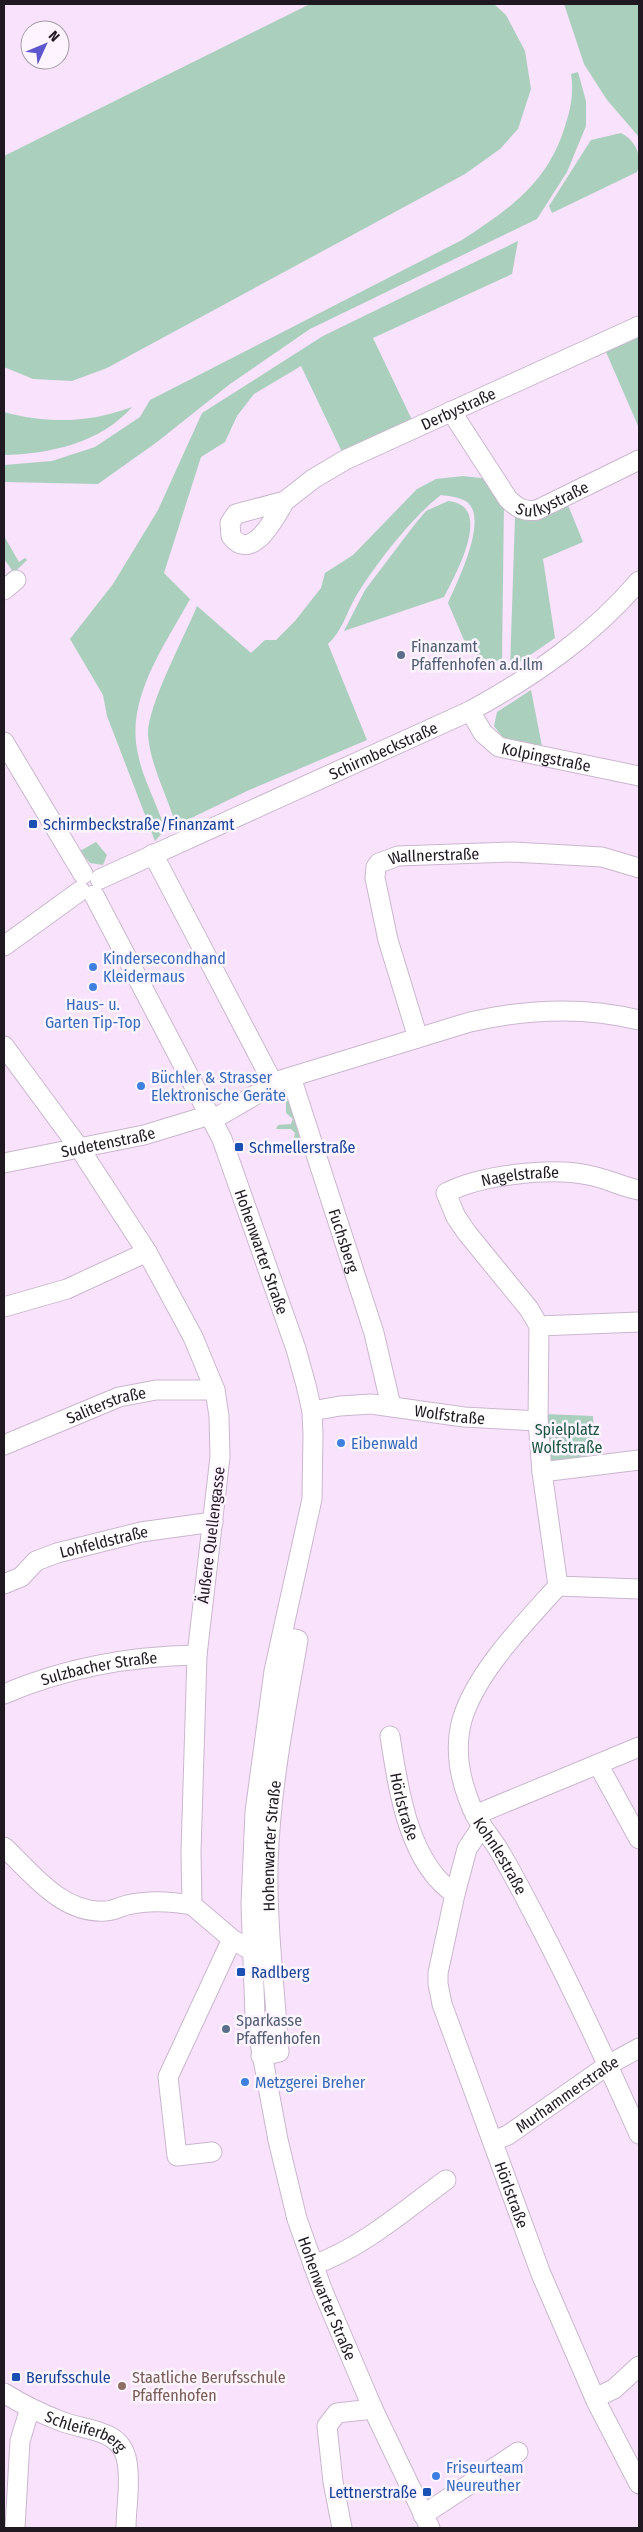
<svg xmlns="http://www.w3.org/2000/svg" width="643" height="2532" font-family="'Fira Sans Condensed',sans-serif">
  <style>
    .green { fill: #abcfbd }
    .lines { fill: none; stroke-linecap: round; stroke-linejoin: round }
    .minor-casing { stroke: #cbb6cf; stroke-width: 21 }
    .minor { stroke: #fff; stroke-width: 19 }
    .service-dot { fill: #5c6f8a; stroke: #fdf4ff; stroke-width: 2 }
    .transit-dot { fill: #1a4fb4; stroke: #fdf4ff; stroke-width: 2 }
    .shop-dot { fill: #3f7fe0; stroke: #fdf4ff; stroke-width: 2 }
    .education-dot { fill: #8d6e63; stroke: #fdf4ff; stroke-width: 2 }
    .labels { text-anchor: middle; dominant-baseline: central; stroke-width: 5; stroke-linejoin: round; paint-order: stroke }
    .street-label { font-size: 16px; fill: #201922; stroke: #fdf4ff }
    .service-label { font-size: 16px; fill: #4e5e75; stroke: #fdf4ff; text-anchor: start }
    .transit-label { font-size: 16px; fill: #164399; stroke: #fdf4ff; text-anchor: start }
    .shop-label { font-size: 16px; fill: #366cbe; stroke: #fdf4ff; text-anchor: start }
    .park-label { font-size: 16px; fill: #18573e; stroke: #fdf4ff }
    .education-label { font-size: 16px; fill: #785e54; stroke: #fdf4ff; text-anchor: start }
  </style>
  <rect width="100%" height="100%" fill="#f8e2fc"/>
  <!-- green -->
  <g class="green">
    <polygon points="310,4 494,4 506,15 525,51 531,89 518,129 500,149 465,174 107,368 72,381 33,379 4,367 4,156"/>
    <polygon points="564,4 639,4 639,137 607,100 584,64"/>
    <path d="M578 72 586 101V126L567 172 537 219 310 329 230 384 157 442 98 484 4 482V465L52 461 95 447 140 417 150 400 462 240C511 208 549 182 566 123 571 108 574 90 571 74Z"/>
    <path d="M621 133C635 140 643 156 637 172L552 213 549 206 591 140Z"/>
    <path d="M518 241 512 274 373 338 413 422 343 454 301 366 254 394 237 416 225 442 201 457 164 573 190 599C165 645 125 699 138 754 143 780 158 805 165 830L155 841 107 716 103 695 70 639 113 584 158 510 202 413 323 336Z"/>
    <polygon points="639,335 639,428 606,352"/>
    <path d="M132 407C101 443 49 454 4 455V412C48 424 89 423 132 407Z"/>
    <path d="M463 476 490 479 504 502 502 659 488 664 480 660 475 649 467 647 448 603C457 582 489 519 467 502 460 497 448 496 441 495 413 516 373 567 355 598 346 614 342 631 328 644L367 740 247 791 185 821 173 816C164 790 150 762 148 735 147 706 185 636 197 606L251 653 265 640H276L295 621 321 588 325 573 353 555 417 489 436 479Z"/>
    <path d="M448 501C495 505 455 575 444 597L344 631 365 590 415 524 426 511Z"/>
    <polygon points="568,505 583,542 543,559 555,638 510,669 515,517 528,519"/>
    <polygon points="4,536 19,562 25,558 27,560 4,583 4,576 12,570 4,559"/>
    <polygon points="531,690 542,746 503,738 494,726 497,712"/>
    <polygon points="96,842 107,855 103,865 90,863 80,851"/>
    <polygon points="285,1084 302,1129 299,1134 306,1145 297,1148 293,1145 295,1133 291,1129 276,1129 278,1125 291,1124 293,1119 286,1113 286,1099 279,1096 275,1089"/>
    <polygon points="544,1414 593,1416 595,1450 586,1452 587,1466 559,1470 545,1455"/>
  </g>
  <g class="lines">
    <!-- minor casing -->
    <g class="minor-casing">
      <g id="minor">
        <path id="s1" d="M451 411 508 499C517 508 524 512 537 510L639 460"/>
        <path id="s2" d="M285 501C275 517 252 564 231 536L230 523 236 514 285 501 313 479 345 460 639 326"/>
        <polyline points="4,590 16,580"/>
        <path id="s3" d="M470 711 483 733 499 747 639 776"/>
        <polyline points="4,742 83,874"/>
        <polyline points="153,854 273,1083"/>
        <path id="s4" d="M100 879 470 711C534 676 592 636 639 581"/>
        <path id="s5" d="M94 895 222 1139 296 1349 306 1385 312 1411 313 1434 312 1499 274 1671 255 1812 251 1904 255 2016 278 2140 297 2219 322 2289 373 2409 430 2528"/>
        <polyline points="4,946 80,891"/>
        <path id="s6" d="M418 1038 388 940 375 878 376 867 379 863 398 856 513 852 602 857 639 868"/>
        <polyline points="4,1046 80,1149 147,1252 193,1337 215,1390 219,1416 220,1457 197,1655 191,1852 192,1905 232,1939 252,1951"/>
        <path id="s7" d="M291 1077 374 1333 391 1406"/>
        <path d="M212 1120 281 1080 470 1022C527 1009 582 1006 639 1020"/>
        <path id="s8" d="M4 1163 144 1135 210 1115"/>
        <polyline points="4,1307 67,1289 147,1252"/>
        <path id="s9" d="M539 1326 529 1309 467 1233 456 1217 446 1193C480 1175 551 1167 588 1175 606 1178 622 1187 639 1190"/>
        <path id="s10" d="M312 1411 340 1406 371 1404 464 1417 538 1421 542 1472 558 1586 639 1589"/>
        <polyline points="538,1421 539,1326 639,1322"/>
        <path id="s11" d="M4 1445 119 1397 156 1390H215"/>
        <polyline points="542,1472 639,1460"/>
        <path id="s12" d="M4 1584 21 1577 36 1561 57 1553 141 1532 213 1522"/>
        <path id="s13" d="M558 1586C525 1623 476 1672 462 1720 455 1746 459 1774 468 1798 474 1817 486 1831 497 1847 508 1865 518 1884 528 1903 568 1978 604 2056 639 2134"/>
        <path id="s14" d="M4 1694C65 1668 131 1656 197 1655"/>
        <path id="s15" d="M390 1736C398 1787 408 1863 455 1894L438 1973V1984L442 2004 541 2274 597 2403 639 2484"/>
        <polyline points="599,1766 639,1839"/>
        <polyline points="475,1815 639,1747"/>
        <path d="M4 1847C32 1873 62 1914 105 1911 112 1911 120 1907 127 1905 148 1900 170 1901 192 1905"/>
        <polyline points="455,1894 467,1849 482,1826"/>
        <path id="s16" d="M261 2056 279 2052C275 1991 267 1928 268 1866 270 1790 285 1715 298 1640L282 1636"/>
        <path id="s17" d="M493 2141 508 2135 608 2065 639 2048"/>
        <polyline points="212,2152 177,2156 168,2077 232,1939"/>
        <path d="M313 2265C362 2248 405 2210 446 2180"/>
        <path id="s18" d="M4 2393C23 2405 42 2414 63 2422 88 2431 122 2429 127 2462 131 2483 126 2507 126 2528"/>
        <polyline points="595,2398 614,2389 639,2366"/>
        <polyline points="423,2515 518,2452"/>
        <polyline points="15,2528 20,2441 30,2408"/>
        <polyline points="342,2528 333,2482 327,2426 337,2413 373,2409"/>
      </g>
    </g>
    <!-- minor -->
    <use href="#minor" class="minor"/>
  </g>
  <!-- markers -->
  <g class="service-dot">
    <circle cx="401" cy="655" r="5"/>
    <circle cx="226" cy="2029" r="5"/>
  </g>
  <g class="transit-dot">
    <rect x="28" y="819" width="10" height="10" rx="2.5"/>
    <rect x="234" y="1142" width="10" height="10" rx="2.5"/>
    <rect x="236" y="1967" width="10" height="10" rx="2.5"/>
    <rect x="11" y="2372" width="10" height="10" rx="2.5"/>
    <rect x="422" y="2487" width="10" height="10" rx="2.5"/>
  </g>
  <g class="shop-dot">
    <circle cx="93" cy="967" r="5"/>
    <circle cx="93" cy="987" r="5"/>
    <circle cx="141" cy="1086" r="5"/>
    <circle cx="341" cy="1443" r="5"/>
    <circle cx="245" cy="2082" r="5"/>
    <circle cx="436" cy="2476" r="5"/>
  </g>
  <circle class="education-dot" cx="122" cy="2386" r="5"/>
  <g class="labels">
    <!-- street labels -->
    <g class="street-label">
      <text stroke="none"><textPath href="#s2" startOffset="350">Derbystraße</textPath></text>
      <text stroke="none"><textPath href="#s1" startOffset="155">Sulkystraße</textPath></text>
      <text stroke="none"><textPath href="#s4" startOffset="311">Schirmbeckstraße</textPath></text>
      <text stroke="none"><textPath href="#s3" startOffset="95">Kolpingstraße</textPath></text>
      <text stroke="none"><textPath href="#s6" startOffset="238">Wallnerstraße</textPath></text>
      <text stroke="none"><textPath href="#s8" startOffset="106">Sudetenstraße</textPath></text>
      <text stroke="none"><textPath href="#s9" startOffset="240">Nagelstraße</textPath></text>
      <text stroke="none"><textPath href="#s7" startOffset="172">Fuchsberg</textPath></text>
      <text stroke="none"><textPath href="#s5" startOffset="395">Hohenwarter Straße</textPath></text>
      <text stroke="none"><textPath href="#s11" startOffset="110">Saliterstraße</textPath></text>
      <text stroke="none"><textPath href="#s10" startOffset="139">Wolfstraße</textPath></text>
      <text transform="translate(211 1535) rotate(-83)">Äußere Quellengasse</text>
      <text stroke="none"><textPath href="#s12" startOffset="111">Lohfeldstraße</textPath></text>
      <text stroke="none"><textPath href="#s14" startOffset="99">Sulzbacher Straße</textPath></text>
      <text stroke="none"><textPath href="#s15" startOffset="72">Hörlstraße</textPath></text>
      <text stroke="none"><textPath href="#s16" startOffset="225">Hohenwarter Straße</textPath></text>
      <text stroke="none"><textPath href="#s13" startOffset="312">Kohnlestraße</textPath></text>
      <text stroke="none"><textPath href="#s17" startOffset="88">Murhammerstraße</textPath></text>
      <text stroke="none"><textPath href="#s15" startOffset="491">Hörlstraße</textPath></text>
      <text stroke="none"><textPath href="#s5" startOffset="1465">Hohenwarter Straße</textPath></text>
      <text stroke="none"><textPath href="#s18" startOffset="91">Schleiferberg</textPath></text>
    </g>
    <!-- service labels -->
    <g class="service-label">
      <text x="411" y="646">Finanzamt<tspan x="411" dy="18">Pfaffenhofen a.d.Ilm</tspan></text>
      <text x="236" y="2020">Sparkasse<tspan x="236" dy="18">Pfaffenhofen</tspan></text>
    </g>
    <!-- transit labels -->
    <g class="transit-label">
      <text x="43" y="824">Schirmbeckstraße/Finanzamt</text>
      <text x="249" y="1147">Schmellerstraße</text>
      <text x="251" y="1972">Radlberg</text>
      <text x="26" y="2377">Berufsschule</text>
      <text x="417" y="2492" text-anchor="end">Lettnerstraße</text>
    </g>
    <!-- shop labels -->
    <g class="shop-label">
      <text x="103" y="958">Kindersecondhand<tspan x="103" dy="18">Kleidermaus</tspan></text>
      <text x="93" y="1004" text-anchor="middle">Haus- u.<tspan x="93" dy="18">Garten Tip-Top</tspan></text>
      <text x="151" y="1077">Büchler &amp; Strasser<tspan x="151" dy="18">Elektronische Geräte</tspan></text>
      <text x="351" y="1443">Eibenwald</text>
      <text x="255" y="2082">Metzgerei Breher</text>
      <text x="446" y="2467">Friseurteam<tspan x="446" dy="18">Neureuther</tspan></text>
    </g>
    <!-- park labels -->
    <g class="park-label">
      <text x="567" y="1429">Spielplatz<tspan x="567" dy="18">Wolfstraße</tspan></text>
    </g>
    <!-- education labels -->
    <g class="education-label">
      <text x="132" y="2377">Staatliche Berufsschule<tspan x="132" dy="18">Pfaffenhofen</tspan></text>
    </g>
  </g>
  <!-- border -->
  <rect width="643" height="2532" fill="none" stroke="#201922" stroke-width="10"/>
  <!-- north arrow -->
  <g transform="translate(45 45) rotate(46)"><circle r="24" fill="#fdf4ff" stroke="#a59ca7"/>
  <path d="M0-4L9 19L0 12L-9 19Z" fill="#5d56ce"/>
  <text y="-8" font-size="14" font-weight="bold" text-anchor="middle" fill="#201922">N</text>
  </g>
</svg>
